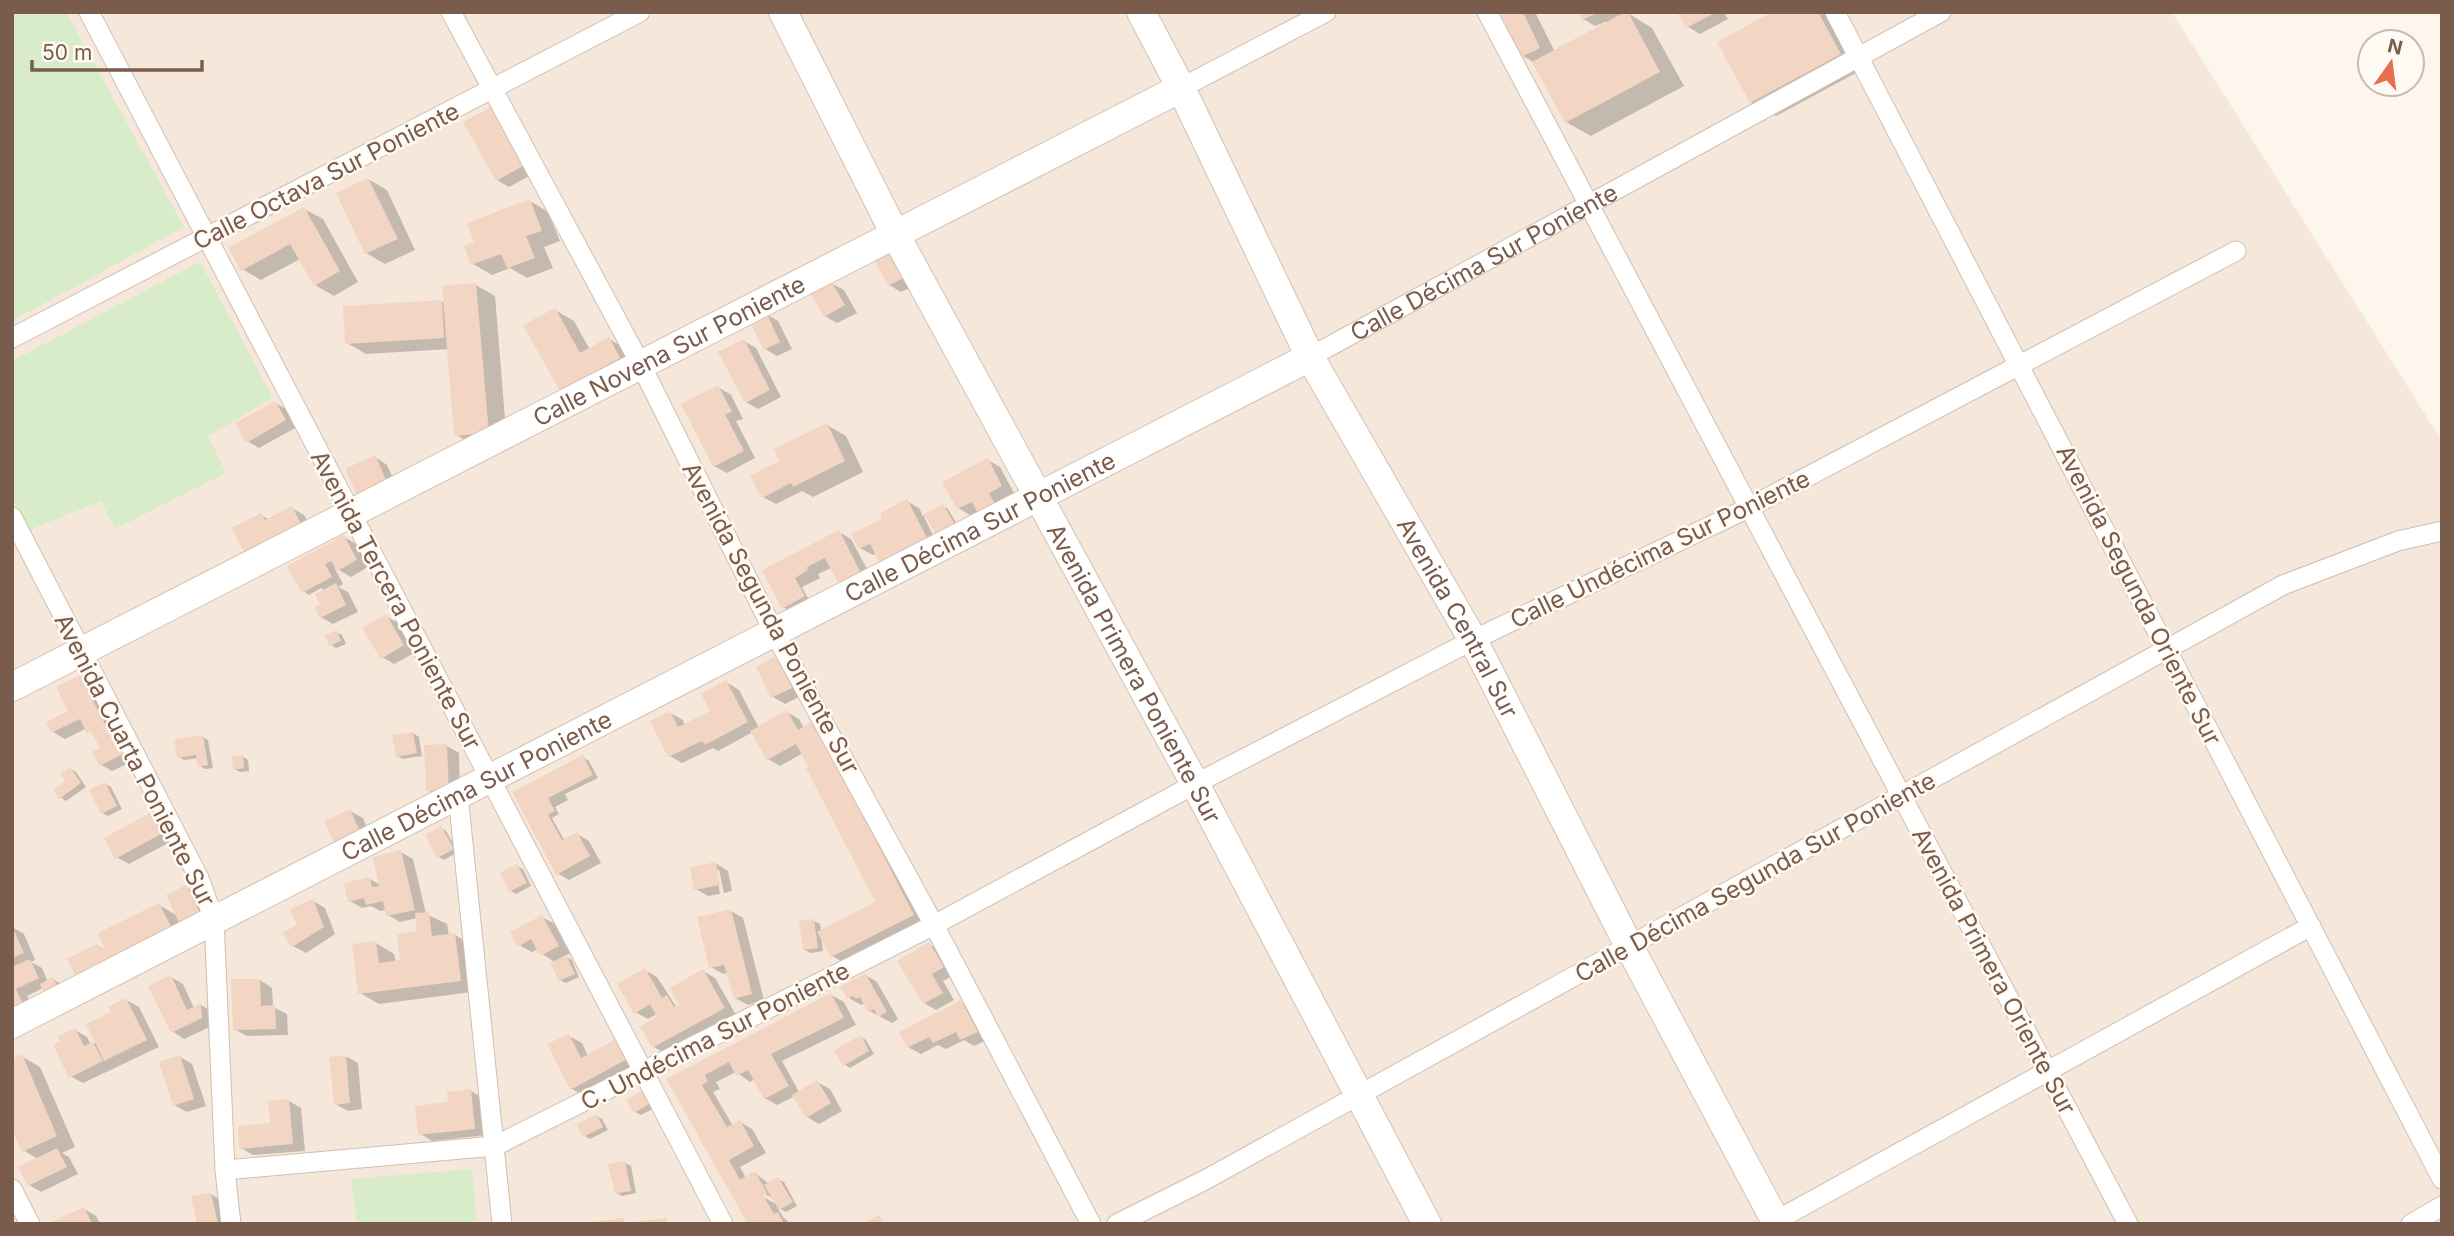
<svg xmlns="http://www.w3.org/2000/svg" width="2454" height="1236" font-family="Inter,sans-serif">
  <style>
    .residential { fill: #f5e8da }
    .green { fill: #d8ecc9 }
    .shadow { fill: #0003; fill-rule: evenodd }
    .building { fill: #f3d5c3 }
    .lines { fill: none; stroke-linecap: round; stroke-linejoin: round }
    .street-casing { stroke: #d1beb0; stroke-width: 21 }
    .secondary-casing { stroke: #d6c0b0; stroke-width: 30 }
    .street { stroke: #fff; stroke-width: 19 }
    .secondary { stroke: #fff; stroke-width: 28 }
    .labels { text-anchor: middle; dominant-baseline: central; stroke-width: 5; stroke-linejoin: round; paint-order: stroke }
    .street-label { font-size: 24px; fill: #7a5c4d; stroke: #fffaf3 }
  </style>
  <rect width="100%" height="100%" fill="#fdf6ec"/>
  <!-- residential -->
  <polygon class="residential" points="12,12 2172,12 2442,441 2442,1224 12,1224"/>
  <!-- green -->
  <g class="green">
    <polygon points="12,12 66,12 184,227 12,321"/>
    <polygon points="200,262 273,398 208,436 226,473 115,529 101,501 29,530 12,498 12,361"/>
    <polygon points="472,1169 477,1224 357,1224 351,1179"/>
  </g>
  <!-- shadow -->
  <g class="shadow">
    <polygon points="1502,12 1535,12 1555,52 1607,24 1605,22 1595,26 1583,19 1580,12 1626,12 1652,28 1684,86 1591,136 1566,122 1533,62 1523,56"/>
    <polygon points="1679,12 1724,12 1728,19 1700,34 1688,27"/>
    <polygon points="1776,12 1834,12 1865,68 1776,116 1751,102"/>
    <polygon points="491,109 503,116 535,173 509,187 497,180"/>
    <polygon points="368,179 387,190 415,250 385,264 366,253"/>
    <polygon points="530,201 548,212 560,241 544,247 553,268 527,278 510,268 492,275 473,264 477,243"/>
    <polygon points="304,209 323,219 358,282 334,296 315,285 300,259 261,280 242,269"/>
    <polygon points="892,249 918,284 901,292 889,285"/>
    <polygon points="831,283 844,290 857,313 837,323 825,316"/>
    <polygon points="476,285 495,296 507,443 475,445 456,435 449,349 366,354 347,343 345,308 445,302"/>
    <polygon points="555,310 574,321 590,350 609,339 628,350 638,368 580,400 526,326"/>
    <polygon points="766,314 778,321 792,349 777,356 765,349"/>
    <polygon points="744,341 756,348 781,397 758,409 746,402"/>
    <polygon points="718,387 731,395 743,419 736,421 755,458 727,473 714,466"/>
    <polygon points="275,403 288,410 297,427 259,448 247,441"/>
    <polygon points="827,425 846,436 863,472 813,497 802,491 776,504 763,497 779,463"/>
    <polygon points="375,457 387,465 398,489 370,501"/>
    <polygon points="988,460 1000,467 1014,493 1000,500 1008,516 979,511 970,515 958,508"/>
    <polygon points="907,501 919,508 923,516 943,506 948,509 960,529 926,515 924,517 942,553 877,553 873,555 860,548"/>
    <polygon points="292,508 304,515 314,533 234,529 261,515 270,520"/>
    <polygon points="839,532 851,539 874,582 831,568 818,574 820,578 802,587 809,600 789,611 783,607 764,570"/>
    <polygon points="344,537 356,544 368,567 351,577 334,567 343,584 338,587 348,592 358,612 333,624 321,617 325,591 321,588 309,595 303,591"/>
    <polygon points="386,616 398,623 416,652 394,664 382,657"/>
    <polygon points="336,632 342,635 346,644 336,648 331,645"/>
    <polygon points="777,658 803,695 785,704 773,697"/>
    <polygon points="80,677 92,684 136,760 112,771 100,764 102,749 96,736 87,728 65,739 53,732 70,711"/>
    <polygon points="726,682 739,690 759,728 787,712 799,719 804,728 812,724 824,731 938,929 857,970 832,956 821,936 823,951 810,953 804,949 814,921 820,924 821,932 877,903 803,753 780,766 768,759 753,732 718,751 713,748 682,763 670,756 670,713 683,720 685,726 713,712"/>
    <polygon points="413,733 419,737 422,756 403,759 397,756"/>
    <polygon points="203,737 208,740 213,768 205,769 200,766 199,758 184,760 179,757"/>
    <polygon points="447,746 459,753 460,797 440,797 427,790"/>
    <polygon points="242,756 248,760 249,771 240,772 234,769"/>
    <polygon points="583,757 589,761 598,778 565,794 568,800 555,807 559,814 552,818 563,838 566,840 577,834 589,841 601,863 569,880 557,873 514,793"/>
    <polygon points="70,769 76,772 86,787 66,801 60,797 68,782"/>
    <polygon points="105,784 111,787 122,809 108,816 102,813"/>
    <polygon points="350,811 363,818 373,843 326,822"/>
    <polygon points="150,815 162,822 172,841 129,864 116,857"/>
    <polygon points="441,828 446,831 458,852 444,860 439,857"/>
    <polygon points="401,852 413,859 426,914 447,924 449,936 455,935 474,946 480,991 379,1004 360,993 376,943 394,954 396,963 402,962 419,933 417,918 400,922 388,915 387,910 380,911 371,906 362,908 350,901 370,879 380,885"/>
    <polygon points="715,863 728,871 732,891 724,893 719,870 716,870 720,894 708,896 696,889"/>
    <polygon points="517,866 523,869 531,886 516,894 510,890"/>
    <polygon points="186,887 199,894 214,926 184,928 194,947 131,979 124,975 97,946 103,949 106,947 159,905 178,916"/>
    <polygon points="313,901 325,908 335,934 306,953 293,946 300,926"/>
    <polygon points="731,911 743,918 764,1000 748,1005 735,998 728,973 723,974 711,967"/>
    <polygon points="542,917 555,924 571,953 564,956 572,960 579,977 566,983 560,980 555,962 542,954 539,949 532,952 519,945"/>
    <polygon points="12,927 24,934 35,960 31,962 42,968 48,982 53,979 59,983 67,1001 43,988 27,996 39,1022 12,1024"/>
    <polygon points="929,944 942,952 955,974 943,981 954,1000 936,1010 924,1003"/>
    <polygon points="645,970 657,977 677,1008 682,1005 703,971 715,978 736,1015 666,1054 654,1047 661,1017 657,1014 648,1019 635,1012"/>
    <polygon points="865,975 877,982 898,1019 892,1023 870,1011 865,1003 861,1005 849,998"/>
    <polygon points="171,977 183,984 194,1008 201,1005 213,1012 214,1025 184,1039 172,1031"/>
    <polygon points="260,980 272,988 273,1007 287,1014 288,1035 247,1036 234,1029"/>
    <path d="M831 995 844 1002 856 1025 782 1061 799 1092 817 1082 830 1089 842 1111 819 1124 807 1117 795 1096 777 1105 765 1098 755 1079 750 1082 736 1072 716 1082 720 1089 713 1092 733 1126 740 1122 752 1129 766 1153 740 1167 746 1178 755 1173 769 1184 778 1179 784 1182 797 1206 786 1212 777 1207 783 1217 791 1224H750L668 1080ZM756 1189 776 1200V1204L754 1192Z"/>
    <polygon points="126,1000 139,1007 159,1047 83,1083 70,1076 75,1030 87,1037 91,1045 97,1042 113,1013"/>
    <polygon points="961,1002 974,1009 989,1039 974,1046 964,1040 946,1049 938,1045 921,1054 908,1047"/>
    <polygon points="569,1036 582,1043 588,1056 616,1041 638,1067 584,1096 572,1089"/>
    <polygon points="861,1037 866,1040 874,1054 850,1068 844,1064"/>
    <polygon points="21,1056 40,1067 75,1147 62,1153 69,1157 78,1174 41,1192 29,1185 38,1159 23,1150"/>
    <polygon points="345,1056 358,1063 362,1109 348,1111 335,1104"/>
    <polygon points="180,1057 192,1064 206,1106 187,1112 174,1105"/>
    <polygon points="471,1091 483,1098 487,1135 432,1141 419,1133 450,1104"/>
    <polygon points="643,1092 656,1107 641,1115 635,1112"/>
    <polygon points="289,1101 301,1108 305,1151 253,1155 241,1148 272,1125"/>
    <polygon points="597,1116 602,1119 608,1130 590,1139 585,1136"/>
    <polygon points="625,1163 631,1166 636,1193 622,1196 616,1193"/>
    <polygon points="211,1194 223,1202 228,1224 199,1224"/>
    <polygon points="84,1209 96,1216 100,1224 51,1224"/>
  </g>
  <!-- building -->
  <g class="building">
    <polygon points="1500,12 1523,12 1540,48 1521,57"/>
    <polygon points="1578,12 1599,12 1582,20"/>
    <polygon points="1625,12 1628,12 1660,72 1565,123 1532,62"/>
    <polygon points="1677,12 1717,12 1686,28"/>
    <polygon points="1772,12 1818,12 1841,54 1750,103 1717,42"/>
    <polygon points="491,107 523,166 496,181 463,122"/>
    <polygon points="368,178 398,239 365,254 336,193"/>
    <polygon points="530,199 542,231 526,236 535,258 507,268 501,254 471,265 464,246 474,242 467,223"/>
    <polygon points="304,207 340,271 314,286 290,244 241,271 228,248"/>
    <polygon points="892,247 907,276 888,286 873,257"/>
    <polygon points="831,281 845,305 824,317 810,293"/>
    <polygon points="476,283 489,433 454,436 442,286"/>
    <polygon points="442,300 444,338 345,344 343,306"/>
    <polygon points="555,308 580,353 609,337 620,358 560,391 523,325"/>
    <polygon points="766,312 780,342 764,350 749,321"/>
    <polygon points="744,339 770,390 745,403 718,352"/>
    <polygon points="718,385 732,412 725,414 744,451 713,467 681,404"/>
    <polygon points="275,401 286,420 246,443 235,423"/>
    <polygon points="827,423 845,461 793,487 791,483 762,498 750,476 779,461 774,449"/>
    <polygon points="375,455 387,482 357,495 345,469"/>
    <polygon points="988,458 1002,486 989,493 997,508 980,517 972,502 957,509 942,482"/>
    <polygon points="907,499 931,546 883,569 870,544 859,549 851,534 882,519 880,513"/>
    <polygon points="943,504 956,526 937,537 924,514"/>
    <polygon points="292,506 302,526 246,556 231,528 261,513 265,520"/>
    <polygon points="839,530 862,575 840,587 825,558 807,567 808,570 795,578 805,596 782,609 762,570"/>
    <polygon points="344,535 357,560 337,571 331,561 325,564 332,577 302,593 287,566"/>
    <polygon points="336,583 346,605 320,618 314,607 320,604 315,594"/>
    <polygon points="386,614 404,645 381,659 362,628"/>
    <polygon points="337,630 341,641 329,646 325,635"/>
    <polygon points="777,656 792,688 771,698 756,667"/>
    <polygon points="80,675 105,724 110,722 125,753 99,766 92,752 100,748 91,731 87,734 80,719 51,733 46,722 68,711 56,687"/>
    <polygon points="726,680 748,722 705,745 702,741 668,757 650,721 670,711 678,727 710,711 701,694"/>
    <polygon points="787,710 798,730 812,722 832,755 914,915 831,957 817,932 875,902 806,768 809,768 796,744 767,760 750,731"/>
    <polygon points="413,732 417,753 396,757 392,735"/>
    <polygon points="203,735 208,765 198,767 196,755 177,758 174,739"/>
    <polygon points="447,744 449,791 426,791 424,745"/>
    <polygon points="243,755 244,768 233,770 232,756"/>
    <polygon points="583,755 593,775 548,798 555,811 548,815 562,840 577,832 590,856 556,875 512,792"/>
    <polygon points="70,767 81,783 59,799 53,790 65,781 60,774"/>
    <polygon points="105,782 117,806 101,814 89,790"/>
    <polygon points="350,809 362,836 336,847 324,821"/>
    <polygon points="150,813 161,834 115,859 104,838"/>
    <polygon points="441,826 454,849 437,858 425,835"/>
    <polygon points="401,850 415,910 386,916 383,901 366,905 364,898 348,902 344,883 370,877 372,887 379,886 373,857"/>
    <polygon points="716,862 720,885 694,890 690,867"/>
    <polygon points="517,864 527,883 509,892 500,873"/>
    <polygon points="186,885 203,919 182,929 166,895"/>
    <polygon points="313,899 324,927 292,947 282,933 297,925 290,909"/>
    <polygon points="159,903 176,936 80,985 67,959 97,944 100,949 104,947 98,933"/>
    <polygon points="731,909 752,994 734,999 724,965 709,968 697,917"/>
    <polygon points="429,912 432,936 455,933 461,981 358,994 352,944 376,941 379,963 400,960 397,934 417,931 415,913"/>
    <polygon points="542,915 559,946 540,956 531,939 518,947 510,932"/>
    <polygon points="814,919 818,948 803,950 799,921"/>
    <polygon points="12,926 24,953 12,958"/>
    <polygon points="929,942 944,967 932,974 943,993 923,1004 897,961"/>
    <polygon points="566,955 575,974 559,981 550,963"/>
    <polygon points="30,959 39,978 16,989 28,1015 12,1022 12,967"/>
    <polygon points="645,968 662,998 667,995 674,1007 679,1005 670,988 703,969 725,1008 652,1048 640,1026 657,1017 650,1004 634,1014 617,984"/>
    <polygon points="865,973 887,1012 878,1017 874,1009 868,1012 860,997 856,999 853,996 847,999 840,987"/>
    <polygon points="171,975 187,1010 201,1003 202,1018 171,1033 148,986"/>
    <polygon points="53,977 63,998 49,1004 40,984"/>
    <polygon points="231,979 260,979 261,1006 275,1005 276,1029 233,1030"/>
    <polygon points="831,993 844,1018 771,1054 789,1086 764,1099 748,1070 736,1076 729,1062 705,1075 708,1082 702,1085 727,1127 740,1120 754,1146 729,1160 740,1180 755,1171 767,1193 763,1195 774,1214 778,1212 784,1224 748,1224 666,1079"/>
    <polygon points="126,998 147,1040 104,1061 86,1024 111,1012 108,1007"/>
    <polygon points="961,1000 978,1032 960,1040 956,1032 933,1043 929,1037 907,1048 899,1032"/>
    <polygon points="75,1028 84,1046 93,1042 103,1061 69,1078 53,1045 60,1041 57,1037"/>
    <polygon points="569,1034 581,1058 616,1039 627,1059 570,1090 547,1044"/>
    <polygon points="861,1035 869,1051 843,1066 834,1050"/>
    <polygon points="22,1054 57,1136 22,1152 12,1129 12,1059"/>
    <polygon points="180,1055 194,1099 173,1106 159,1062"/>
    <polygon points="346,1055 350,1103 334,1105 329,1057"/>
    <polygon points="817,1080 831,1103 806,1118 792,1095"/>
    <polygon points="471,1089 475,1129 418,1135 415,1106 448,1102 447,1092"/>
    <polygon points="643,1090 651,1103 634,1113 626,1100"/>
    <polygon points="289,1099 293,1144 239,1149 238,1126 270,1123 268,1101"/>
    <polygon points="597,1114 603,1127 583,1137 576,1124"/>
    <polygon points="57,1148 67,1167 28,1186 18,1167"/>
    <polygon points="625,1161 631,1191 615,1194 608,1164"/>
    <polygon points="778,1177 793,1202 779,1210 764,1185"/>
    <polygon points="211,1193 218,1224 197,1224 191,1196"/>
    <polygon points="84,1207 92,1224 47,1224"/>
    <polygon points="879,1215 884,1224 864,1224"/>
    <polygon points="624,1218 625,1224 591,1224 591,1222"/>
    <polygon points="667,1218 667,1224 633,1224 633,1222"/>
  </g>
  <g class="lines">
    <!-- street casing -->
    <g class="street-casing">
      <g id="street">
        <polyline points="89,12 723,1224"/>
        <polyline points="451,12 641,365 774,632 934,925 1091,1224"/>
        <polyline points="1487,12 2128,1224"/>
        <polyline points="1835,12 2442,1179"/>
        <polyline points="1181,88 1326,12"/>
        <polyline points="12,338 640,12"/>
        <path id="s1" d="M1310 357 1941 12"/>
        <polyline points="12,517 199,878 214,920 225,1170 231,1224"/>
        <polyline points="458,795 502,1224"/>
        <polyline points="225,1170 495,1146 934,925 1195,784 1473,640 1748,508 2236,251"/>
        <polyline points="12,1189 30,1224"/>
        <polyline points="1117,1224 1205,1180 2283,585 2398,541 2442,531"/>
        <polyline points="1770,1224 2311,926"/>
        <polyline points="2411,1224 2442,1206"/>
      </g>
    </g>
    <!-- secondary casing -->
    <g class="secondary-casing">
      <g id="secondary">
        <path id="s2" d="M783 12 895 234 1195 784 1427 1224"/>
        <path id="s3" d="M1141 12 1181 88 1310 357 1473 640 1629 946 1777 1224"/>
        <path id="s4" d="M12 687 1181 88"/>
        <path id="s5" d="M12 1024 1310 357"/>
      </g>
    </g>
    <!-- street -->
    <use href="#street" class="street"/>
    <!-- secondary -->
    <use href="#secondary" class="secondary"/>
  </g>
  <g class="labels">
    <!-- street labels -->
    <g class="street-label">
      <text transform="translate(326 176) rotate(-27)">Calle Octava Sur Poniente</text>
      <text stroke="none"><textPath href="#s1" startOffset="198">Calle Décima Sur Poniente</textPath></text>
      <text stroke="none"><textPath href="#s4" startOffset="738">Calle Novena Sur Poniente</textPath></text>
      <text stroke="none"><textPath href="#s5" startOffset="1088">Calle Décima Sur Poniente</textPath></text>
      <text transform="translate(1660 549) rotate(-26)">Calle Undécima Sur Poniente</text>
      <text transform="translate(2139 595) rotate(63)">Avenida Segunda Oriente Sur</text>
      <text transform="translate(396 600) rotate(62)">Avenida Tercera Poniente Sur</text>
      <text transform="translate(771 618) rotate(62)">Avenida Segunda Poniente Sur</text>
      <text stroke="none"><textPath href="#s3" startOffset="684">Avenida Central Sur</textPath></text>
      <text stroke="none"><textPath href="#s2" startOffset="749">Avenida Primera Poniente Sur</textPath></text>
      <text transform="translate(135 760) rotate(63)">Avenida Cuarta Poniente Sur</text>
      <text stroke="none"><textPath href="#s5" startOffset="522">Calle Décima Sur Poniente</textPath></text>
      <text transform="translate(1755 877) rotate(-29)">Calle Décima Segunda Sur Poniente</text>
      <text transform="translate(1994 971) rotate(62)">Avenida Primera Oriente Sur</text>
      <text transform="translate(715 1036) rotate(-27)">C. Undécima Sur Poniente</text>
    </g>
  </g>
  <!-- border -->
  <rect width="2454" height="1236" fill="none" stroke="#7a5c4d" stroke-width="28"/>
  <!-- north arrow -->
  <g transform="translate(2391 63) rotate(14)"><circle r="33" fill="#fffaf3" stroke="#cabbb1" stroke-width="2"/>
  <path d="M0-5L12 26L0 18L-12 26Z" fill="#e76f51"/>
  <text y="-10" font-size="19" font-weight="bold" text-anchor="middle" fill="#7a5c4d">N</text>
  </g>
  <!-- scale -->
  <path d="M32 60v10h170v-10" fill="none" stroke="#7a5c4d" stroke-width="3.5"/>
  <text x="42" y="60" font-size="21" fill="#7a5c4d" stroke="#fffaf3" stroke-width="5" paint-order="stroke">50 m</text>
</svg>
